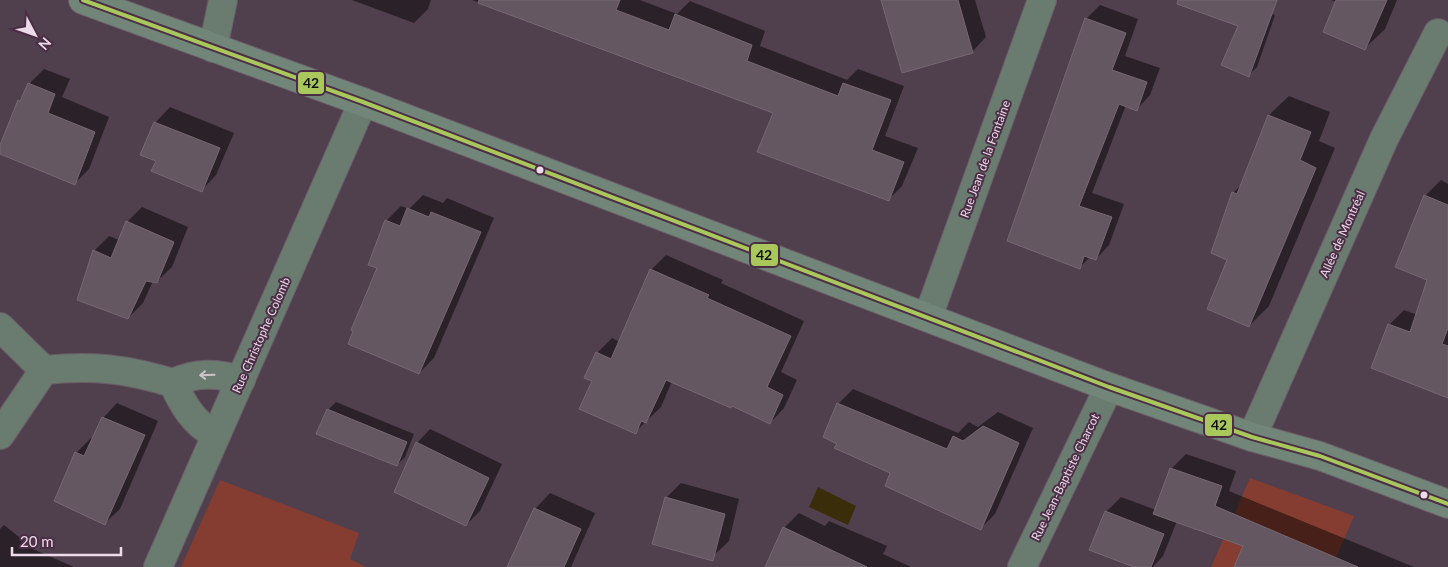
<svg xmlns="http://www.w3.org/2000/svg" width="1448" height="567" font-family="Lato,sans-serif">
  <style>
    .green { fill: #863d31 }
    .water { fill: #392e09 }
    .shadow { fill: #0007 }
    .building { fill: #655762; stroke: #766873 }
    .lines { fill: none; stroke-linecap: round; stroke-linejoin: round }
    .minor-casing { stroke: #6b5d68; stroke-width: 30 }
    .secondary-casing { stroke: #6b5d68; stroke-width: 30 }
    .minor { stroke: #6a7b70; stroke-width: 28 }
    .secondary { stroke: #718678; stroke-width: 28 }
    .bus-1-casing { stroke: #4b2e46; stroke-width: 8 }
    .bus-1 { stroke: #aac75c; stroke-width: 4 }
    .oneway { stroke: #ccc3cc }
    .bus-dot { fill: #eddbea; stroke: #4b2e46; stroke-width: 2 }
    .labels { text-anchor: middle; dominant-baseline: central; stroke-width: 4; stroke-linejoin: round; paint-order: stroke }
    .street-label { font-size: 12px; fill: #eddbea; stroke: #4b2e46 }
    .line-badge { stroke: #4b2e46; stroke-width: 2 }
    .pale-badge-label { font-size: 14px; text-anchor: middle; font-weight: bold; fill: #111 }
  </style>
  <rect width="100%" height="100%" fill="#503f4d"/>
  <!-- green -->
  <g class="green">
    <polygon points="1250,478 1354,516 1332,567 1211,567"/>
    <polygon points="220,480 359,533 350,559 366,567 181,567"/>
  </g>
  <!-- water -->
  <polygon class="water" points="818,487 856,506 848,525 809,507"/>
  <!-- shadow -->
  <g class="shadow">
    <polygon points="352,0 431,0 428,9 414,23"/>
    <polygon points="472,0 640,0 677,14 690,1 765,31 760,46 847,80 858,69 904,86 885,136 918,148 902,186 888,200 774,113"/>
    <polygon points="893,0 975,0 986,37 972,52"/>
    <polygon points="1331,0 1397,0 1385,29 1365,48 1337,2"/>
    <polygon points="1100,5 1138,19 1125,56 1160,68 1150,95 1137,109 1126,105 1092,193 1124,204 1109,245 1096,259 1090,257 1080,267 1008,241 1086,19"/>
    <polygon points="1252,6 1275,15 1257,67 1249,75"/>
    <polygon points="44,69 70,79 62,97 109,117 89,169 74,184 0,153 19,101 29,84"/>
    <polygon points="1289,96 1330,112 1319,141 1335,148 1269,306 1249,326 1221,231 1219,230 1233,193 1242,184 1269,115"/>
    <polygon points="170,107 234,133 216,175 201,191 155,123"/>
    <polygon points="1441,180 1448,184 1448,284 1397,267 1426,195"/>
    <polygon points="423,195 443,203 447,198 494,218 434,358 419,373 378,267 386,221 401,206 409,209"/>
    <polygon points="142,207 188,227 172,267 156,282 153,281 143,303 128,318 94,251 109,236 119,240 127,222"/>
    <polygon points="666,255 723,280 721,283 804,321 781,372 797,380 784,408 770,423 733,405 672,381 661,407 635,432 593,381 597,353 612,338 620,342 651,270"/>
    <polygon points="1448,309 1448,397 1389,325 1404,310 1418,315"/>
    <polygon points="853,389 958,433 969,422 978,427 998,412 1033,428 995,514 981,528 892,472 838,443 838,404"/>
    <polygon points="336,402 414,434 405,457 397,465 328,410"/>
    <polygon points="117,403 158,421 120,509 105,523 76,453 91,438 93,439 103,418"/>
    <polygon points="430,429 502,464 480,511 466,525 417,443"/>
    <polygon points="1186,454 1236,471 1229,491 1414,567 1236,567 1245,545 1177,521 1163,556 1153,567 1137,567 1106,512 1121,497 1156,510 1171,469"/>
    <polygon points="681,483 739,499 729,541 713,556 666,498"/>
    <polygon points="550,493 595,513 571,567 509,567 535,509"/>
    <polygon points="799,513 825,526 829,521 887,546 883,554 911,567 766,567 784,528"/>
    <polygon points="4,525 35,550 74,567 0,567 0,529"/>
  </g>
  <!-- building -->
  <g class="building">
    <polygon points="479,0 620,0 616,10 669,30 675,14 752,45 747,61 838,96 843,83 891,100 872,150 904,162 889,201 757,152 773,113 478,3"/>
    <polygon points="881,0 958,0 973,53 902,73"/>
    <polygon points="1178,0 1277,0 1249,77 1221,65 1238,26 1177,4"/>
    <polygon points="1336,0 1387,0 1365,50 1323,32"/>
    <polygon points="1085,18 1126,33 1112,70 1147,82 1137,111 1119,104 1079,206 1112,217 1096,260 1084,256 1080,269 1007,241"/>
    <polygon points="28,83 55,94 48,113 95,132 75,185 0,154 0,145 18,100 20,101"/>
    <polygon points="1268,115 1311,132 1300,160 1316,168 1249,327 1207,309 1227,260 1211,253 1232,192 1237,194"/>
    <polygon points="154,122 220,148 202,192 151,171 156,161 140,155"/>
    <polygon points="1424,195 1448,205 1448,328 1442,344 1448,346 1448,398 1371,368 1388,324 1410,332 1427,280 1395,267"/>
    <polygon points="407,208 429,217 431,212 481,232 419,374 348,344 353,331 351,330 377,268 368,265 385,220 400,226"/>
    <polygon points="126,221 174,242 157,283 146,281 128,319 77,300 93,250 111,258"/>
    <polygon points="650,269 709,295 707,298 791,336 767,387 783,395 770,424 732,406 731,408 666,380 646,423 641,421 636,434 579,409 592,381 584,378 596,352 611,359"/>
    <polygon points="837,403 947,449 953,436 963,441 983,426 1019,443 981,530 885,486 890,473 834,448 837,444 823,437"/>
    <polygon points="327,409 407,442 397,466 316,434"/>
    <polygon points="102,417 145,435 105,525 54,501 75,452 84,456"/>
    <polygon points="416,442 489,478 466,526 394,492"/>
    <polygon points="1170,468 1222,486 1215,506 1358,567 1234,567 1243,546 1153,514"/>
    <polygon points="665,497 725,514 713,561 652,544"/>
    <polygon points="534,508 581,529 564,567 507,567"/>
    <polygon points="1105,511 1164,534 1151,567 1134,567 1089,550"/>
    <polygon points="783,527 867,567 765,567"/>
  </g>
  <g class="lines">
    <!-- minor casing -->
    <g class="minor-casing">
      <g id="minor">
        <polyline points="213,48 223,0"/>
        <polyline points="928,317 1042,0"/>
        <polyline points="0,327 44,370"/>
        <path d="M173 383C183 405 194 424 216 435"/>
        <path d="M0 435 44 370C94 365 126 369 173 383 196 372 217 373 241 380"/>
        <polyline points="1252,437 1384,139 1438,33"/>
        <polyline points="158,567 363,102"/>
        <polyline points="1022,567 1109,387"/>
      </g>
    </g>
    <!-- secondary casing -->
    <g class="secondary-casing">
      <polyline id="secondary" points="83,0 363,102 1109,387 1252,437 1320,456 1448,504"/>
    </g>
    <!-- minor -->
    <use href="#minor" class="minor"/>
    <!-- secondary -->
    <use href="#secondary" class="secondary"/>
    <!-- bus-1 casing -->
    <g class="bus-1-casing">
      <polyline id="bus-1" points="83,0 363,102 1109,387 1252,437 1320,456 1448,504"/>
    </g>
    <!-- bus-1 -->
    <use href="#bus-1" class="bus-1"/>
  </g>
  <!-- one-way arrows -->
  <defs><path id="oneway-shaft" d="M-6 0H5M1.5-3L5.5 0L1.5 3" fill="none" stroke-width="1.6" stroke-linecap="round" stroke-linejoin="round" transform="scale(1.25)"/></defs>
  <use class="oneway" href="#oneway-shaft" transform="translate(207 375) rotate(178)"/>
  <!-- markers -->
  <g class="bus-dot">
    <circle cx="540" cy="170" r="4.5"/>
    <circle cx="1424" cy="495" r="4.5"/>
  </g>
  <g class="labels">
    <!-- street labels -->
    <g class="street-label">
      <text transform="translate(985 159) rotate(-70)">Rue Jean de la Fontaine</text>
      <text transform="translate(1342 234) rotate(-66)">Allée de Montréal</text>
      <text transform="translate(261 335) rotate(-66)">Rue Christophe Colomb</text>
      <text transform="translate(1065 477) rotate(-64)">Rue Jean-Baptiste Charcot</text>
    </g>
  </g>
  <g class="line-badge">
    <rect x="297" y="71" width="28" height="24" rx="5" fill="#aac75c"/>
    <rect x="750" y="243" width="29" height="24" rx="5" fill="#aac75c"/>
    <rect x="1204" y="413" width="29" height="24" rx="5" fill="#aac75c"/>
  </g>
  <g class="pale-badge-label">
    <text x="311" y="88">42</text>
    <text x="764" y="260">42</text>
    <text x="1219" y="430">42</text>
  </g>
  <!-- north arrow -->
  <g transform="translate(35 35) rotate(131)" stroke="#4b2e46" stroke-width="4" paint-order="stroke">
  <path d="M0-4L9 19L0 12L-9 19Z" fill="#eddbea"/>
  <text y="-8" font-size="14" font-weight="bold" text-anchor="middle" fill="#eddbea">N</text>
  </g>
  <!-- scale -->
  <path d="M12 547v8h109v-8" fill="none" stroke="#eddbea" stroke-width="2.5"/>
  <text x="20" y="547" font-size="15" fill="#eddbea" stroke="#4b2e46" stroke-width="4" paint-order="stroke">20 m</text>
</svg>
